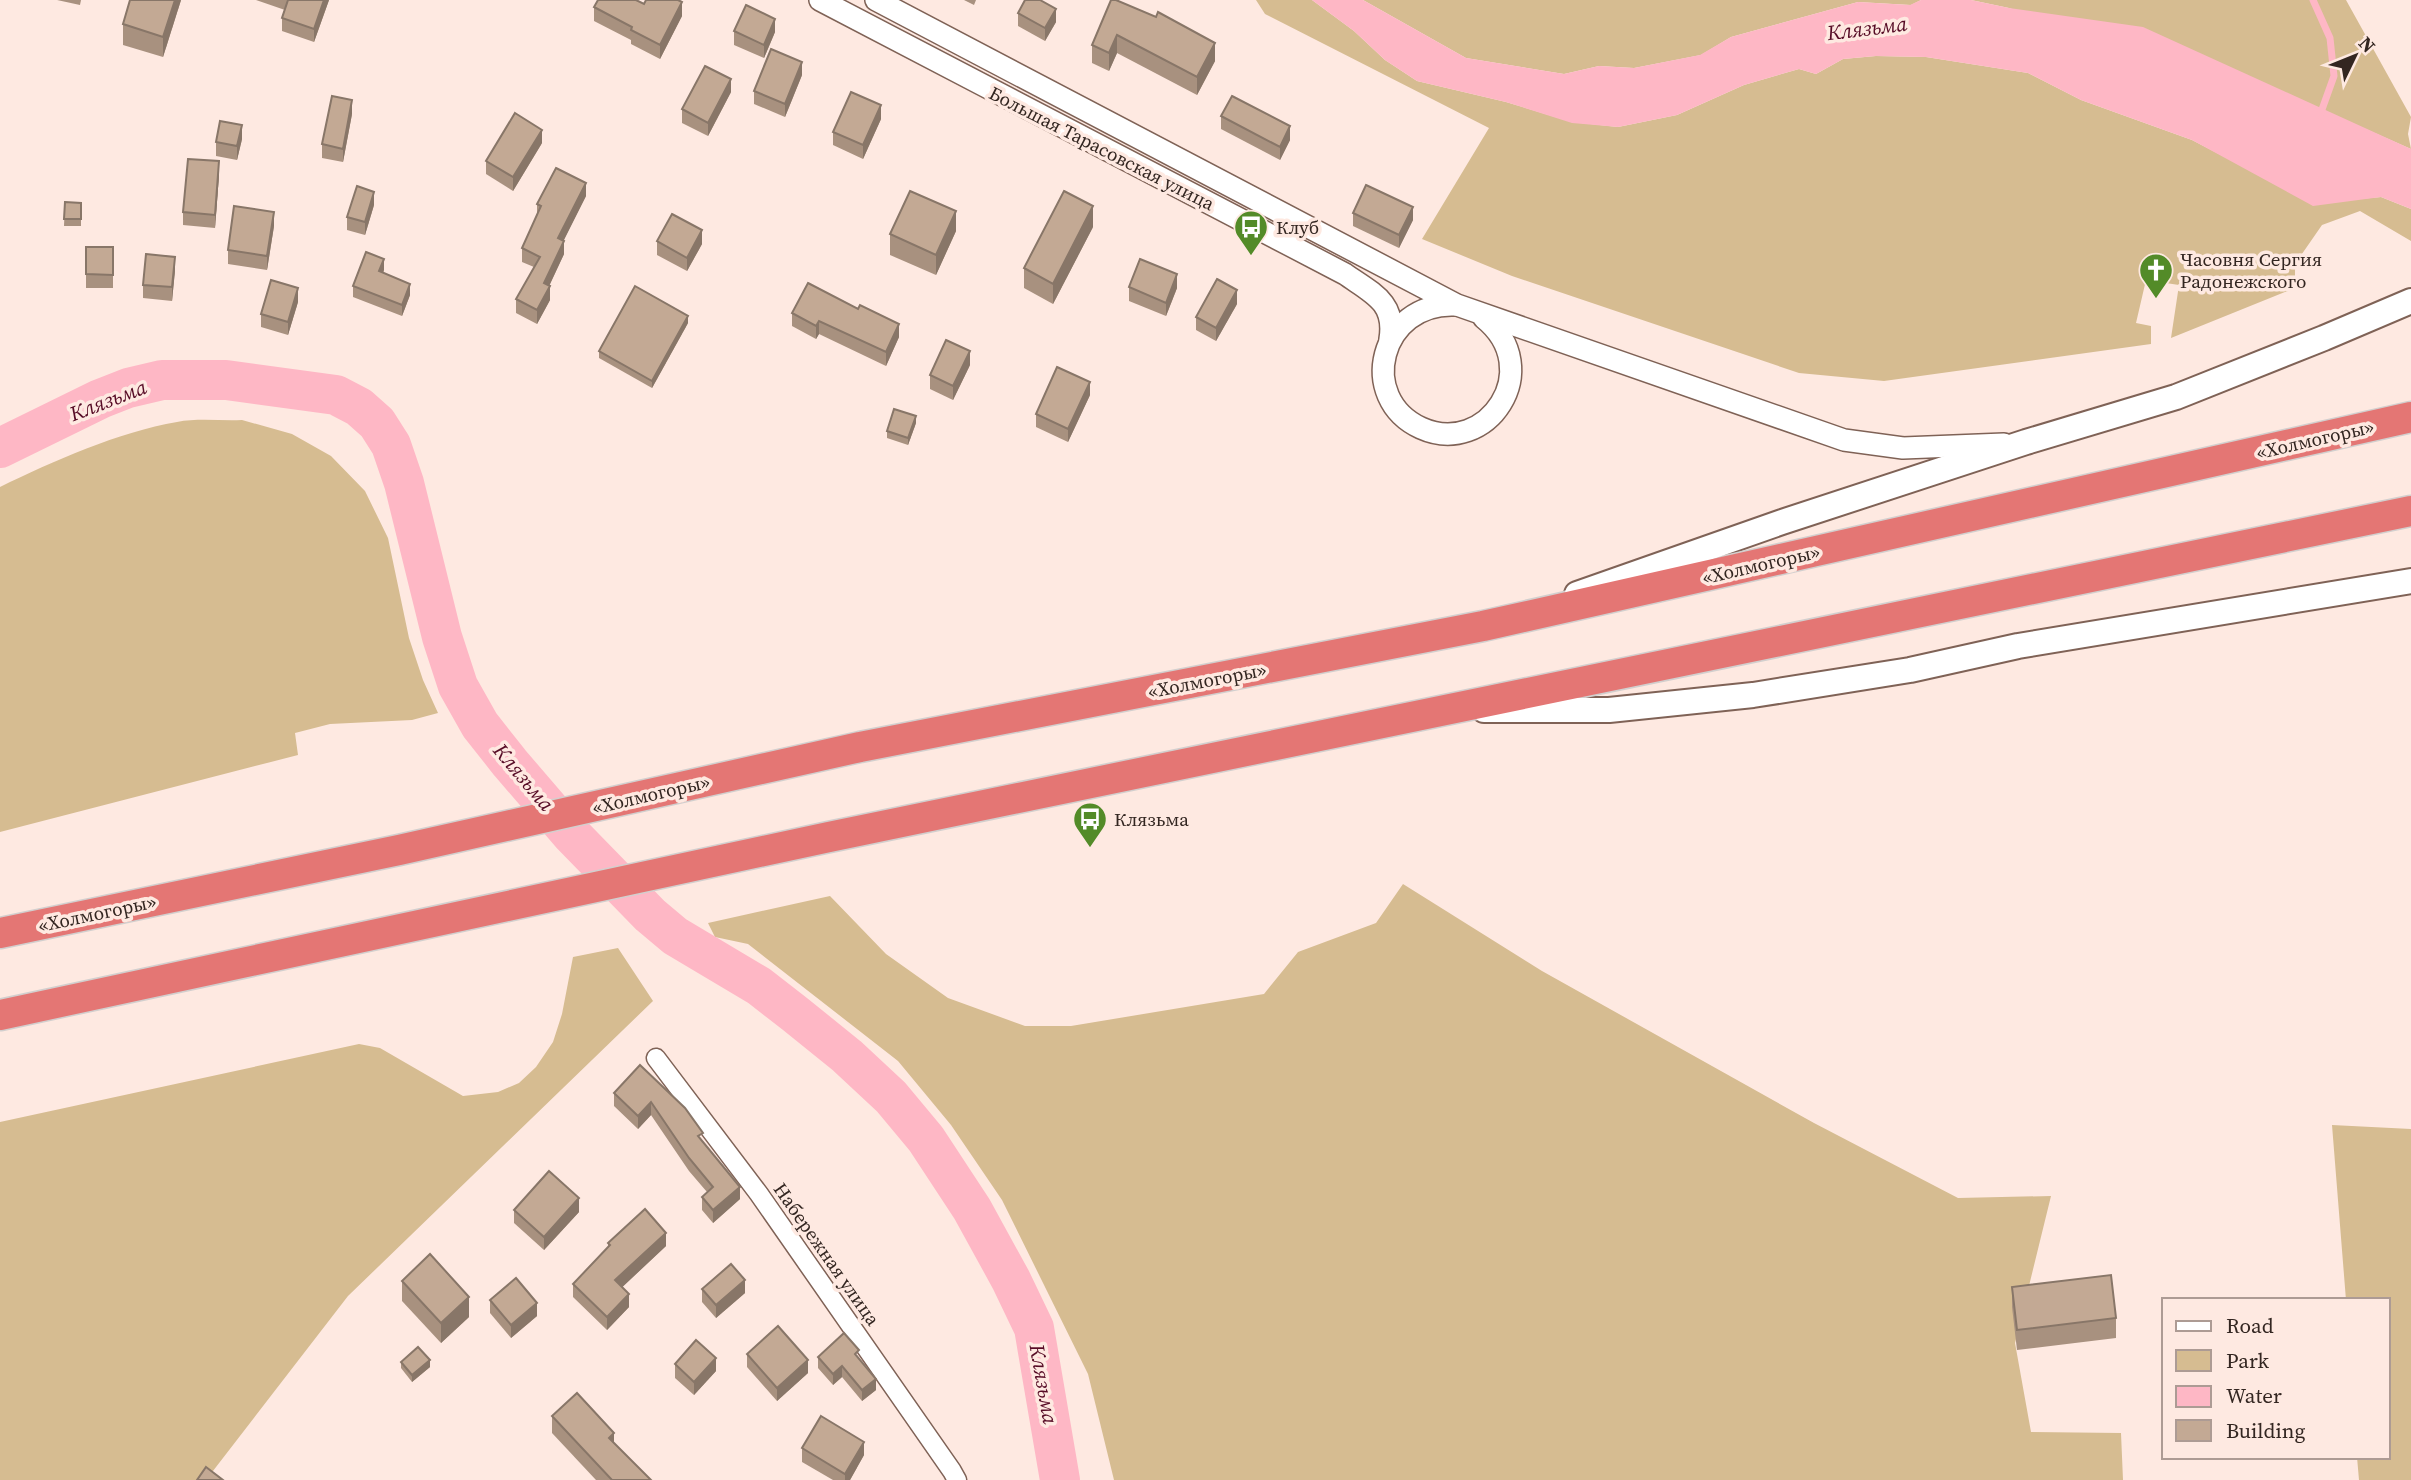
<svg xmlns="http://www.w3.org/2000/svg" width="2411" height="1480" font-family="'Source Serif 4',serif">
  <style>
    .green { fill: #d6bc91 }
    .water { fill: #feb7c5 }
    .lines { fill: none; stroke-linecap: round; stroke-linejoin: round }
    .stream { stroke: #feb7c5; stroke-width: 7 }
    .river { stroke: #feb7c5; stroke-width: 40 }
    .minor-casing { stroke: #7f6256; stroke-width: 21 }
    .tertiary-casing { stroke: #7f6256; stroke-width: 24 }
    .secondary-casing { stroke: #7f6256; stroke-width: 28 }
    .trunk-casing { stroke: #d2cfce; stroke-width: 33 }
    .minor { stroke: #fff; stroke-width: 18 }
    .tertiary { stroke: #fff; stroke-width: 21 }
    .secondary { stroke: #fff; stroke-width: 24 }
    .trunk { stroke: #e47674; stroke-width: 30 }
    .wall { fill: #a8917f }
    .shaded-wall { fill: #887668 }
    .building { fill: #c3a994; stroke: #887668; stroke-width: 2 }
    .labels { text-anchor: middle; dominant-baseline: central; stroke-width: 7; stroke-linejoin: round; paint-order: stroke }
    .street-label { font-size: 19px; fill: #332621; stroke: #fee9e1 }
    .poi-label { font-size: 19px; fill: #332621; stroke: #fee9e1; text-anchor: start }
    .water-label { font-size: 21px; font-style: italic; fill: #560b25; stroke: #fee9e1 }
  </style>
  <rect width="100%" height="100%" fill="#fee9e1"/>
  <!-- green -->
  <g class="green">
    <polygon points="1256,0 1312,0 1354,31 1385,60 1417,81 1506,102 1572,122 1618,127 1677,115 1744,85 1799,69 1816,74 1843,59 1876,56 1926,57 2028,73 2081,100 2192,140 2248,169 2349,200 2381,197 2411,209 2411,241 2360,211 2322,225 2295,264 2295,288 2171,338 2179,285 2146,280 2136,323 2151,326 2151,344 1884,381 1799,373 1512,276 1422,239 1489,128 1265,14"/>
    <polygon points="1363,0 1921,0 1911,5 1858,2 1731,37 1701,55 1634,68 1599,66 1564,74 1466,58"/>
    <polygon points="1971,0 2346,0 2411,117 2408,134 2411,149 2361,127 2009,8"/>
    <path d="M242 420 292 434 331 456 365 491 388 538 409 638 423 680 438 713 412 720 330 724 295 733 298 755 0 832V487C53 461 119 432 177 422 197 418 221 421 242 420Z"/>
    <polygon points="1403,884 1542,971 1814,1123 1958,1198 2051,1196 2015,1343 2031,1432 2121,1433 2123,1480 1114,1480 1088,1374 1002,1200 951,1125 898,1061 748,944 715,937 708,923 830,896 886,954 948,998 1025,1026 1071,1026 1264,994 1298,952 1376,923"/>
    <polygon points="618,948 653,1001 348,1296 206,1480 0,1480 0,1122 359,1044 380,1048 463,1096 498,1092 519,1083 536,1067 553,1042 562,1014 573,957"/>
    <polygon points="2332,1125 2411,1129 2411,1480 2359,1480 2357,1457 2388,1457 2388,1300 2346,1300"/>
  </g>
  <!-- water -->
  <polygon class="water" points="1312,0 1363,0 1466,58 1564,74 1599,66 1634,68 1700,55 1731,37 1858,2 1910,5 1921,0 1971,0 2009,8 2143,27 2411,149 2411,209 2381,197 2313,206 2192,140 2081,100 2028,73 1926,57 1876,56 1843,59 1816,74 1799,69 1744,85 1677,115 1618,127 1572,123 1506,102 1417,81 1385,60 1354,31"/>
  <g class="lines">
    <!-- stream -->
    <polyline class="stream" points="2313,0 2330,38 2334,76 2320,115"/>
    <!-- river -->
    <polyline class="river" points="0,448 100,399 128,388 162,380 226,380 336,395 359,407 377,423 391,445 404,483 442,637 458,686 480,725 510,763 571,834 650,915 675,936 759,986 795,1014 847,1056 891,1097 926,1139 972,1209 1011,1280 1034,1328 1060,1480"/>
    <!-- minor casing -->
    <g class="minor-casing">
      <polyline id="minor" points="656,1058 759,1194 952,1471 957,1480"/>
    </g>
    <!-- tertiary casing -->
    <g class="tertiary-casing">
      <g id="tertiary">
        <path d="M820 0 1345 274C1372 293 1396 302 1390 339"/>
        <polyline points="876,0 1457,305 1844,440 1903,448 2004,444"/>
        <path d="M1455 305C1380 302 1356 398 1421 428 1487 458 1547 369 1484 318"/>
      </g>
    </g>
    <!-- secondary casing -->
    <g class="secondary-casing">
      <g id="secondary">
        <polyline points="1577,594 1782,522 2026,442 2176,397 2324,338 2411,301"/>
        <polyline points="1484,710 1609,710 1753,695 1910,670 2018,646 2411,581"/>
      </g>
    </g>
    <!-- trunk casing -->
    <g class="trunk-casing">
      <g id="trunk">
        <polyline points="0,933 399,850 860,747 1483,626 2411,417"/>
        <polyline points="0,1015 829,837 2411,511"/>
      </g>
    </g>
    <!-- minor -->
    <use href="#minor" class="minor"/>
    <!-- tertiary -->
    <use href="#tertiary" class="tertiary"/>
    <!-- secondary -->
    <use href="#secondary" class="secondary"/>
    <!-- trunk -->
    <use href="#trunk" class="trunk"/>
  </g>
  <!-- wall -->
  <g class="wall">
    <polygon points="57,0 81,0 80,5"/>
    <polygon points="181,0 163,57 123,45 123,24"/>
    <polygon points="256,0 329,0 314,42 282,31 282,18 285,10"/>
    <polygon points="964,0 976,0 974,5"/>
    <polygon points="1111,0 1215,61 1197,95 1117,53 1109,71 1092,63 1092,45"/>
    <polygon points="644,4 682,16 660,59 631,44 631,40 594,21 594,7"/>
    <polygon points="1018,13 1056,22 1045,41 1018,26"/>
    <polygon points="734,31 775,32 764,58 734,45"/>
    <polygon points="802,75 785,117 754,104 754,91"/>
    <polygon points="731,92 708,136 682,123 682,109"/>
    <polygon points="352,114 343,162 322,158 322,144"/>
    <polygon points="1221,116 1290,140 1280,160 1221,129"/>
    <polygon points="881,119 863,159 833,145 833,132"/>
    <polygon points="242,139 237,160 216,156 216,142"/>
    <polygon points="542,143 513,191 486,174 486,161"/>
    <polygon points="219,175 215,228 183,225 183,212"/>
    <polygon points="586,196 563,241 564,254 549,286 550,300 537,324 516,313 516,299 534,267 522,262 522,248 537,215 537,204"/>
    <polygon points="65,202 81,203 81,226 64,226"/>
    <polygon points="374,205 365,235 347,230 347,217"/>
    <polygon points="1353,213 1413,220 1399,248 1353,226"/>
    <polygon points="274,226 267,270 228,264 228,250"/>
    <polygon points="1093,227 1053,304 1024,288 1024,268"/>
    <polygon points="956,231 936,275 890,255 890,234"/>
    <polygon points="657,241 702,244 687,271 657,255"/>
    <rect x="86" y="247" width="27" height="41"/>
    <polygon points="175,270 172,301 143,298 143,285"/>
    <polygon points="384,270 383,273 410,295 402,316 353,297 353,286"/>
    <polygon points="1129,287 1177,288 1166,316 1129,301"/>
    <polygon points="298,302 288,335 261,327 261,314"/>
    <polygon points="1237,304 1216,341 1196,330 1196,317"/>
    <polygon points="792,313 899,337 886,366 819,334 816,339 792,326"/>
    <polygon points="688,323 652,388 599,358 599,351"/>
    <polygon points="970,365 953,400 930,389 930,375"/>
    <polygon points="1090,395 1068,442 1036,427 1036,414"/>
    <polygon points="916,423 908,445 887,438 887,431"/>
    <polygon points="640,1065 703,1142 740,1199 713,1223 702,1210 702,1197 707,1192 689,1171 651,1115 638,1129 614,1106 614,1093"/>
    <polygon points="514,1210 579,1212 544,1250 514,1223"/>
    <polygon points="608,1243 666,1246 622,1287 629,1307 607,1330 573,1297 573,1284 608,1247"/>
    <polygon points="402,1281 469,1317 441,1343 402,1301"/>
    <polygon points="2012,1287 2116,1318 2116,1338 2017,1350 2012,1307"/>
    <polygon points="702,1289 745,1293 716,1318 702,1302"/>
    <polygon points="490,1300 537,1316 511,1338 490,1313"/>
    <polygon points="747,1354 808,1373 777,1401 747,1367"/>
    <polygon points="818,1357 859,1359 876,1390 862,1401 842,1377 833,1385 818,1368"/>
    <polygon points="401,1362 430,1367 412,1382 401,1368"/>
    <polygon points="675,1364 716,1371 694,1395 675,1378"/>
    <polygon points="552,1416 614,1444 651,1480 596,1480 552,1433"/>
    <polygon points="802,1448 864,1455 850,1480 833,1480 802,1462"/>
  </g>
  <!-- shaded-wall -->
  <g class="shaded-wall">
    <polygon points="175,0 181,0 163,57 163,37"/>
    <polygon points="324,0 329,0 314,42 314,29"/>
    <polygon points="682,2 682,16 660,59 660,45"/>
    <polygon points="1056,9 1056,22 1045,41 1045,28"/>
    <polygon points="775,19 775,32 764,58 764,45"/>
    <polygon points="1117,35 1117,53 1109,71 1109,53"/>
    <polygon points="1215,43 1215,61 1197,95 1197,77"/>
    <polygon points="802,62 802,75 785,117 785,104"/>
    <polygon points="731,79 731,92 708,136 708,123"/>
    <polygon points="352,100 352,114 343,162 343,149"/>
    <polygon points="881,105 881,119 863,159 863,145"/>
    <polygon points="242,125 242,139 237,160 237,146"/>
    <polygon points="1290,126 1290,140 1280,160 1280,147"/>
    <polygon points="542,130 542,143 513,191 513,177"/>
    <polygon points="219,161 219,175 215,228 215,215"/>
    <polygon points="586,183 586,196 558,252 558,238"/>
    <polygon points="374,192 374,205 365,235 365,222"/>
    <polygon points="1093,206 1093,227 1053,304 1053,284"/>
    <polygon points="1413,207 1413,220 1399,248 1399,235"/>
    <polygon points="956,211 956,231 936,275 936,255"/>
    <polygon points="274,212 274,226 267,270 267,256"/>
    <polygon points="702,230 702,244 687,271 687,258"/>
    <polygon points="564,241 564,254 544,297 544,283"/>
    <polygon points="175,257 175,270 172,301 172,287"/>
    <polygon points="384,259 384,270 379,282 379,271"/>
    <polygon points="1177,274 1177,288 1166,316 1166,303"/>
    <polygon points="410,284 410,295 402,316 402,305"/>
    <polygon points="550,286 550,300 537,324 537,310"/>
    <polygon points="298,288 298,302 288,335 288,322"/>
    <polygon points="1237,290 1237,304 1216,341 1216,328"/>
    <polygon points="688,316 688,323 652,388 652,381"/>
    <polygon points="819,321 819,334 816,339 816,326"/>
    <polygon points="899,324 899,337 886,366 886,352"/>
    <polygon points="970,351 970,365 953,400 953,386"/>
    <polygon points="1090,382 1090,395 1068,442 1068,429"/>
    <polygon points="916,416 916,423 908,445 908,438"/>
    <polygon points="651,1102 651,1115 638,1129 638,1116"/>
    <polygon points="740,1187 740,1199 713,1223 713,1210"/>
    <polygon points="579,1198 579,1212 544,1250 544,1237"/>
    <polygon points="666,1233 666,1246 615,1294 615,1280"/>
    <polygon points="745,1280 745,1293 716,1318 716,1305"/>
    <polygon points="629,1294 629,1307 607,1330 607,1317"/>
    <polygon points="469,1297 469,1317 441,1343 441,1323"/>
    <polygon points="537,1303 537,1316 511,1338 511,1325"/>
    <polygon points="716,1358 716,1371 694,1395 694,1382"/>
    <polygon points="430,1360 430,1367 412,1382 412,1375"/>
    <polygon points="808,1360 808,1373 777,1401 777,1388"/>
    <polygon points="842,1366 842,1377 833,1385 833,1374"/>
    <polygon points="876,1379 876,1390 862,1401 862,1390"/>
    <polygon points="614,1433 614,1450 609,1438"/>
    <polygon points="864,1442 864,1455 850,1480 845,1480 845,1474"/>
  </g>
  <!-- building -->
  <g class="building">
    <polygon points="130,0 175,0 163,37 123,24"/>
    <polygon points="288,0 324,0 314,29 282,18"/>
    <polygon points="598,0 636,0 644,4 646,0 678,0 682,2 660,45 631,30 632,27 594,7"/>
    <polygon points="1025,0 1040,0 1056,9 1045,28 1018,13"/>
    <polygon points="1111,0 1116,0 1156,17 1158,12 1215,43 1197,77 1117,35 1109,53 1092,45"/>
    <polygon points="746,5 775,19 764,45 734,31"/>
    <polygon points="771,49 802,62 785,104 754,91"/>
    <polygon points="705,66 731,79 708,123 682,109"/>
    <polygon points="851,92 881,105 863,145 833,132"/>
    <polygon points="332,96 352,100 343,149 322,144"/>
    <polygon points="1232,96 1290,126 1280,147 1221,116"/>
    <polygon points="515,113 542,130 513,177 486,161"/>
    <polygon points="220,121 242,125 237,146 216,142"/>
    <polygon points="188,159 219,161 215,215 183,212"/>
    <polygon points="556,168 586,183 558,238 564,241 544,283 550,286 537,310 516,299 540,257 522,248 541,206 537,204"/>
    <polygon points="1366,185 1413,207 1399,235 1353,213"/>
    <polygon points="357,186 374,192 365,222 347,217"/>
    <polygon points="910,191 956,211 936,255 890,234"/>
    <polygon points="1064,191 1093,206 1053,284 1024,268"/>
    <polygon points="65,202 81,203 81,219 64,219"/>
    <polygon points="234,206 274,212 267,256 228,250"/>
    <polygon points="672,214 702,230 687,258 657,241"/>
    <polygon points="86,247 113,247 113,275 86,274"/>
    <polygon points="366,252 384,259 379,271 410,284 402,305 353,286"/>
    <polygon points="146,254 175,257 172,287 143,285"/>
    <polygon points="1140,259 1177,274 1166,303 1129,287"/>
    <polygon points="1217,279 1237,290 1216,328 1196,317"/>
    <polygon points="271,280 298,288 288,322 261,314"/>
    <polygon points="808,283 858,309 860,305 899,324 886,352 819,321 816,326 792,313"/>
    <polygon points="635,286 688,316 652,381 599,351"/>
    <polygon points="946,340 970,351 953,386 930,375"/>
    <polygon points="1057,367 1090,382 1068,429 1036,414"/>
    <polygon points="894,409 916,416 908,438 887,431"/>
    <polygon points="640,1065 685,1108 703,1133 698,1136 740,1187 713,1210 702,1197 713,1187 689,1158 651,1102 638,1116 614,1093"/>
    <polygon points="549,1171 579,1198 544,1237 514,1210"/>
    <polygon points="645,1209 666,1233 615,1280 629,1294 607,1317 573,1284 610,1245 608,1243"/>
    <polygon points="430,1254 469,1297 441,1323 402,1281"/>
    <polygon points="731,1264 745,1280 716,1305 702,1289"/>
    <polygon points="2111,1275 2116,1318 2017,1330 2012,1287"/>
    <polygon points="516,1278 537,1303 511,1325 490,1300"/>
    <polygon points="778,1326 808,1360 777,1388 747,1354"/>
    <polygon points="844,1333 859,1350 855,1354 876,1379 862,1390 842,1366 833,1374 818,1357"/>
    <polygon points="696,1340 716,1358 694,1382 675,1364"/>
    <polygon points="418,1347 430,1360 412,1375 401,1362"/>
    <polygon points="577,1393 614,1433 609,1438 651,1480 612,1480 552,1416"/>
    <polygon points="821,1416 864,1442 845,1474 802,1448"/>
    <polygon points="206,1467 223,1480 197,1480"/>
  </g>
  <!-- icons -->
  <defs>
    <g id="bus-pin" transform="scale(1.75)"><path d="M0 17L-7.5 6A9.5 9.5 0 1 1 7.5 6Z" fill="#538b28" stroke="#fee9e1"/><path d="M-5-6H5V4H4V6H2V4H-2V6H-4V4H-5ZM-3.5-4V0h7V-4ZM-3.5 1.2v1.5H-2V1.2ZM2 1.2v1.5H3.5V1.2Z" fill="#fff"/></g>
    <g id="church-pin" transform="scale(1.75)"><path d="M0 17L-7.5 6A9.5 9.5 0 1 1 7.5 6Z" fill="#538b28" stroke="#fee9e1"/><path d="M-1.2-6h2.4v3.5h3.3v2.4h-3.3V6h-2.4V-.1h-3.3v-2.4h3.3Z" fill="#fff"/></g>
  </defs>
  <g fill-rule="evenodd">
    <use href="#bus-pin" x="1251" y="227"/>
    <use href="#church-pin" x="2156" y="270"/>
    <use href="#bus-pin" x="1090" y="819"/>
  </g>
  <g class="labels">
    <!-- street labels -->
    <g class="street-label">
      <text transform="translate(1102 148) rotate(27)">Большая Тарасовская улица</text>
      <text transform="translate(2315 439) rotate(-13)">«Холмогоры»</text>
      <text transform="translate(1761 564) rotate(-13)">«Холмогоры»</text>
      <text transform="translate(1207 680) rotate(-11)">«Холмогоры»</text>
      <text transform="translate(651 794) rotate(-13)">«Холмогоры»</text>
      <text transform="translate(97 913) rotate(-12)">«Холмогоры»</text>
      <text transform="translate(827 1254) rotate(55)">Набережная улица</text>
    </g>
    <!-- poi labels -->
    <g class="poi-label">
      <text x="1276" y="227">Клуб</text>
      <text x="2180" y="259">Часовня Сергия<tspan x="2180" dy="22">Радонежского</tspan></text>
      <text x="1114" y="819">Клязьма</text>
    </g>
    <!-- water labels -->
    <g class="water-label">
      <text transform="translate(1867 28) rotate(-7)">Клязьма</text>
      <text transform="translate(108 400) rotate(-21)">Клязьма</text>
      <text transform="translate(524 777) rotate(50)">Клязьма</text>
      <text transform="translate(1044 1384) rotate(80)">Клязьма</text>
    </g>
  </g>
  <!-- legend -->
  <rect x="2162" y="1298" width="228" height="161" fill="#fee9e1" stroke="#ad9b94" stroke-width="2"/>
  <rect x="2176" y="1321" width="35" height="10" fill="#ffffff" stroke="#ad9b94" stroke-width="2"/>
  <text x="2226" y="1333" font-size="21" fill="#332621">Road</text>
  <rect x="2176" y="1350" width="35" height="21" fill="#d6bc91" stroke="#ad9b94" stroke-width="2"/>
  <text x="2226" y="1368" font-size="21" fill="#332621">Park</text>
  <rect x="2176" y="1386" width="35" height="21" fill="#feb7c5" stroke="#ad9b94" stroke-width="2"/>
  <text x="2226" y="1403" font-size="21" fill="#332621">Water</text>
  <rect x="2176" y="1420" width="35" height="21" fill="#c3a994" stroke="#ad9b94" stroke-width="2"/>
  <text x="2226" y="1438" font-size="21" fill="#332621">Building</text>
  <!-- north arrow -->
  <g transform="translate(2355 56) rotate(47)" stroke="#fee9e1" stroke-width="5" paint-order="stroke">
  <path d="M0-5L12 26L0 18L-12 26Z" fill="#332621"/>
  <text y="-10" font-size="19" font-weight="bold" text-anchor="middle" fill="#332621">N</text>
  </g>
</svg>
